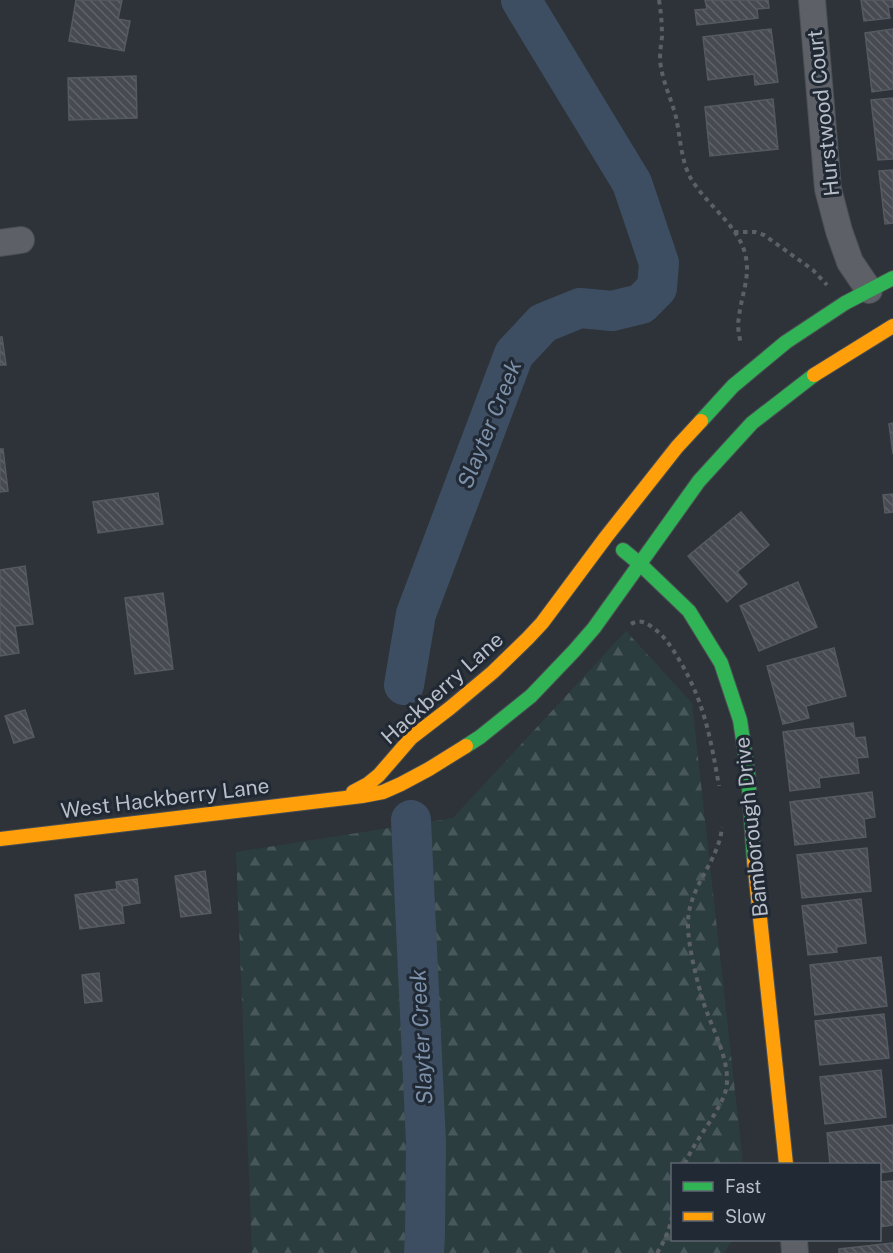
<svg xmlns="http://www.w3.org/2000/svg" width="893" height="1253" font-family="'Public Sans',sans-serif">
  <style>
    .forest { fill: url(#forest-firs) }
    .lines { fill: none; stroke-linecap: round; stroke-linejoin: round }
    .river { stroke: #3e4e62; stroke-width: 40 }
    .building { fill: url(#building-back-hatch); stroke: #555a61; stroke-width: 1.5 }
    .street-casing { stroke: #4b4f54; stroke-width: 28 }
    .fast-casing { stroke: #4b4f54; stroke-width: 16 }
    .slow-casing { stroke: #4b4f54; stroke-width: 16 }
    .path { stroke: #5b6064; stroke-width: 4; stroke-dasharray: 4.5 4.5; stroke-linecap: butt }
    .street { stroke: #5d6167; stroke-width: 26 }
    .fast { stroke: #30b455; stroke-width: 14 }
    .slow { stroke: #ff9f0a; stroke-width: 14 }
    .labels { text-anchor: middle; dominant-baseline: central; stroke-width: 6; stroke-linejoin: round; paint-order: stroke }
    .street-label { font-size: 21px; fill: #b8bfc9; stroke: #212934 }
    .water-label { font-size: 22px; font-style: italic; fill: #7c91a9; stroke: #212934 }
  </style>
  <defs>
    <pattern id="forest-firs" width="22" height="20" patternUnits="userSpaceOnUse" patternTransform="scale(1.5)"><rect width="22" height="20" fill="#2b3d3f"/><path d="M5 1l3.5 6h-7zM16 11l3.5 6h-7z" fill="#485759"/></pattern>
    <pattern id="building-back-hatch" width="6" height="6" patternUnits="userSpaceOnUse" patternTransform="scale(1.5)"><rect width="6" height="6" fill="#474b51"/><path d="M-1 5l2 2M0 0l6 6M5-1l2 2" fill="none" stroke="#5f6369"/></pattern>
  </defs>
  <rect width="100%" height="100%" fill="#2d3339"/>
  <!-- forest -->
  <polygon class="forest" points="626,631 692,703 743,1164 672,1164 672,1240 732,1240 724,1253 252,1253 236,852 453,818"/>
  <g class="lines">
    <!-- river -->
    <g class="river">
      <polyline points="404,685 416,614 514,354 543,323 580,308 612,311 641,304 657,288 659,263 632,183 521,0"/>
      <polyline points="411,820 426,1143 425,1234 424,1253"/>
    </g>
  </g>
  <!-- building -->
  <g class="building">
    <polygon points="76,0 122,0 118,19 130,21 124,51 69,41"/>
    <polygon points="705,0 768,0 769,8 757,9 758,18 697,25 695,10 707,9"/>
    <polygon points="861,0 893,0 893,7 888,7 890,18 864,21"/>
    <polygon points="771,29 778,82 755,85 754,74 708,80 703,37"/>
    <polygon points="893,29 893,89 872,92 865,33"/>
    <polygon points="136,76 137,118 69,120 68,78"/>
    <polygon points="893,98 893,159 878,160 871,100"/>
    <polygon points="773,99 778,149 710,156 705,107"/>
    <polygon points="893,170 893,223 885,224 879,171"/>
    <polygon points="0,337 2,337 6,365 0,365"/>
    <polygon points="893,423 893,454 889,424"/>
    <polygon points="0,449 3,449 8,491 0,492"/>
    <polygon points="158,493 163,524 98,533 93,502"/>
    <polygon points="893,494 893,512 885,513 883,495"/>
    <polygon points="741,512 769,545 737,572 747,584 727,602 688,556"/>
    <polygon points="25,566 33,624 15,626 19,653 0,656 0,570"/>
    <polygon points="798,582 817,627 759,651 740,606"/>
    <polygon points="163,593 173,669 135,674 125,598"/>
    <polygon points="834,648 846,696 806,706 809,718 783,724 767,666"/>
    <polygon points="25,710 34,737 14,743 5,716"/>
    <polygon points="853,723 855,738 865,737 868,757 857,758 859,773 819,778 820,787 790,791 783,732"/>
    <polygon points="872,792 875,817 864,819 866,837 795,845 790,802"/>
    <polygon points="867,848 871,891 802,898 797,855"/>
    <polygon points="205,871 211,913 181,917 175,876"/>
    <polygon points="137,879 140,903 122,906 124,923 80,929 75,895 117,889 116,882"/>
    <polygon points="861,899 866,943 836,947 837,952 808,955 802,906"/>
    <polygon points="881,957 887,1006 815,1015 810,965"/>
    <polygon points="99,973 102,1001 85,1003 82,975"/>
    <polygon points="884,1014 889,1058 820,1065 815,1021"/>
    <polygon points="881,1070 886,1117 825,1124 820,1077"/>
    <polygon points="893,1125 893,1171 880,1173 880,1164 830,1164 827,1133"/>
    <polygon points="893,1181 893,1225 880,1227 880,1182"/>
    <polygon points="893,1243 893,1253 839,1253 839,1249"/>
  </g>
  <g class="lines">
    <!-- street casing -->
    <g class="street-casing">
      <g id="street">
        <polyline points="812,0 828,189 839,231 850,262 869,290"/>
        <polyline points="0,243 21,240"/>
        <polyline points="794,1240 795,1253"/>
      </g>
    </g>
    <!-- fast casing -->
    <g class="fast-casing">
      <g id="fast">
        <polyline points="701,421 733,386 786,342 845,303 893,278"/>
        <polyline points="623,550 640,564 689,611 721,663 740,720 748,773 754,861"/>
        <polyline points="466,746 480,737 531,696 574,651 594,628 699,481 752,423 814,375"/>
      </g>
    </g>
    <!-- slow casing -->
    <g class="slow-casing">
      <g id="slow">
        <polyline points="814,375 893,326"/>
        <polyline points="353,792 368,784 379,775 411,738 450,708 493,672 528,638 542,623 606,537 677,447 701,421"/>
        <polyline points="0,839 362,796 383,792 401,784 429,769 466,746"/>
        <polyline points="754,861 786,1164"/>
      </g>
    </g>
    <!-- path -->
    <g class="path">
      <path d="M659 0C661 12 662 24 662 37 661 44 660 52 660 60 662 81 671 98 676 117 680 136 681 158 689 175 704 204 741 226 746 258 750 278 741 297 739 317 737 326 739 335 741 344"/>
      <polyline points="734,232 755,232 764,235 813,270 827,285"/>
      <path d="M631 624C641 618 648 624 656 630 667 639 674 651 681 663 705 704 711 741 719 786"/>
      <path d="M685 1164C695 1139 716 1118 725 1093 734 1066 711 1027 703 1001 697 981 688 946 688 925 687 888 719 862 722 827"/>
      <path d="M657 1253C664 1242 669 1231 672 1217"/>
    </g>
    <!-- street -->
    <use href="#street" class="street"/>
    <!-- fast -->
    <use href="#fast" class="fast"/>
    <!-- slow -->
    <use href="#slow" class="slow"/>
  </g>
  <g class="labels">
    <!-- street labels -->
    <g class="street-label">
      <text transform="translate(823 113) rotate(-96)">Hurstwood Court</text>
      <text transform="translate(442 688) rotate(-42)">Hackberry Lane</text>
      <text transform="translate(165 798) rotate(-7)">West Hackberry Lane</text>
      <text transform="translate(751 827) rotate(-96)">Bamborough Drive</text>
    </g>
    <!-- water labels -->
    <g class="water-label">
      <text transform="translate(489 424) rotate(-68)">Slayter Creek</text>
      <text transform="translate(421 1037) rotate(-93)">Slayter Creek</text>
    </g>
  </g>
  <!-- legend -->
  <rect x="671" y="1163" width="210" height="78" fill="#212934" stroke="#5d6570" stroke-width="1.5"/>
  <rect x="683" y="1182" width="30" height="9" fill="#30b455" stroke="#5d6570" stroke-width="1.5"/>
  <text x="725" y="1193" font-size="18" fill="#b8bfc9">Fast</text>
  <rect x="683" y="1212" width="30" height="9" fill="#ff9f0a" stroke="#5d6570" stroke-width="1.5"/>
  <text x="725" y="1223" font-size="18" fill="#b8bfc9">Slow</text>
</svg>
